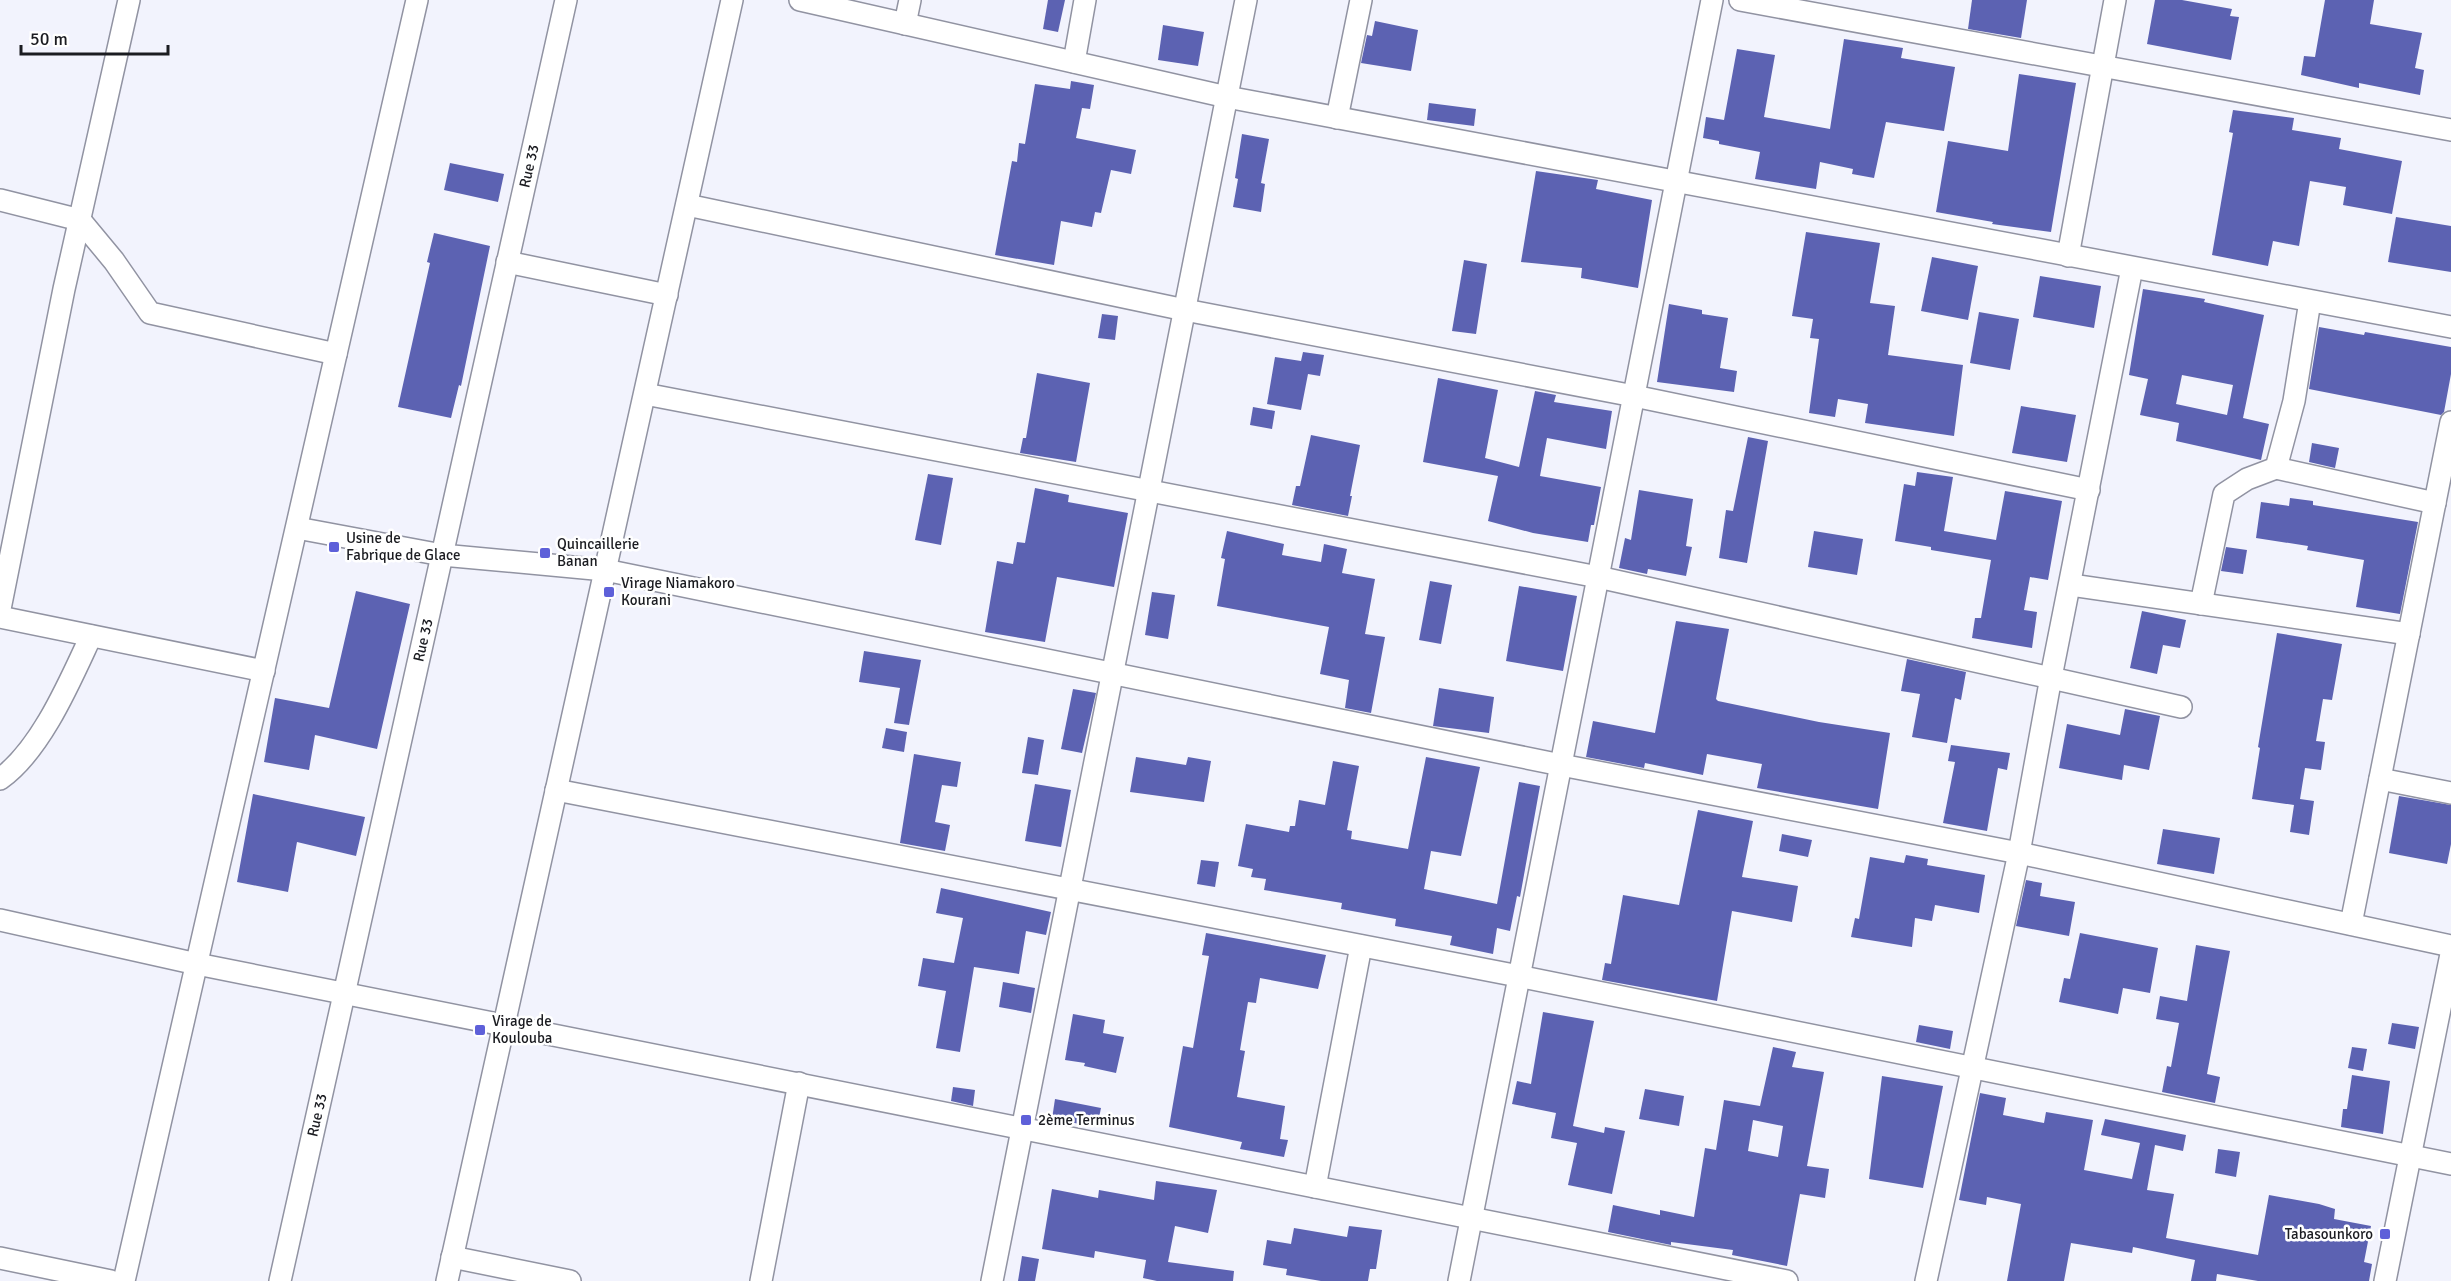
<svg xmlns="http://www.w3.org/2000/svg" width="2451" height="1281" font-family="Signika,sans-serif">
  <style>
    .building { fill: #5c62b2; fill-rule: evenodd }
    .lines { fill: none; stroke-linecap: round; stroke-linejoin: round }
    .minor-casing { stroke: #9193a2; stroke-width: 24 }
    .minor { stroke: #fff; stroke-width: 21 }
    .poi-dot { fill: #5e60d9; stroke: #fff; stroke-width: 2 }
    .labels { text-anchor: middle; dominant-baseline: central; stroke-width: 5; stroke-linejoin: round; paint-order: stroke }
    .street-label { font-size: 15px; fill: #1b1c21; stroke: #fff }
    .poi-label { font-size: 15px; fill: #1b1c21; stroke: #fff; text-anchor: start }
  </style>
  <rect width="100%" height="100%" fill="#f2f3fd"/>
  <!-- building -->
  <g class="building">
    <polygon points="1048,0 1065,0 1058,32 1043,29"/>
    <polygon points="1972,0 2027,0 2021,38 1968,29"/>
    <polygon points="2155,0 2182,0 2232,9 2230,16 2239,17 2231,60 2147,44"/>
    <polygon points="2325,0 2374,0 2370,24 2422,33 2415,68 2424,70 2420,95 2359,83 2359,88 2301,75 2304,56 2315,57"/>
    <polygon points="1375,21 1418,30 1411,71 1361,63 1367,35 1372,36"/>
    <polygon points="1163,25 1204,32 1198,66 1158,60"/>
    <polygon points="1844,39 1903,48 1901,58 1955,67 1944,131 1886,122 1874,178 1852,174 1853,169 1820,162 1816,189 1755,179 1760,152 1719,144 1719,141 1703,138 1706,117 1724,120 1737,49 1775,55 1764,117 1830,129"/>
    <polygon points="2019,74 2076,83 2051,232 1992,224 1993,222 1936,212 1948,141 2008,151"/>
    <polygon points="1071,81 1094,85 1090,109 1082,108 1076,138 1136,150 1131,174 1111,170 1101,213 1095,212 1092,227 1061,221 1054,265 995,255 1012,161 1017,162 1019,143 1025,144 1035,84 1070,89"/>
    <polygon points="1429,103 1476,109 1474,126 1427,120"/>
    <polygon points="2233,110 2294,118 2292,130 2341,138 2339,149 2402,161 2392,214 2343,205 2346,187 2310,181 2299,246 2273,241 2268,266 2212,255 2233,133 2229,132"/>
    <polygon points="1242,134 1269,139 1261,183 1265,184 1261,212 1233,207 1238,179 1235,178"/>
    <polygon points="450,163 504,174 498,202 444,190"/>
    <polygon points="1536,171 1598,180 1596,189 1652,200 1638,288 1581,278 1582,268 1521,262"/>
    <polygon points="2396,217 2451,226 2451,272 2388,262"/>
    <polygon points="1806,232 1880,243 1870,303 1895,306 1888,355 1963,365 1954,436 1865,423 1868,404 1838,399 1835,417 1809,413 1819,339 1810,338 1813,319 1792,316"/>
    <polygon points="434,233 490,246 461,386 459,385 451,418 398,407 430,263 427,262"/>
    <polygon points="1932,257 1978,266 1968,320 1921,311"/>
    <polygon points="1464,260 1487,264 1476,334 1452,331"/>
    <polygon points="2040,276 2101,286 2094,328 2033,317"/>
    <path d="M2143 289 2205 299 2204 302 2264 315 2243 418 2269 424 2261 460 2176 441 2179 423 2140 415 2148 379 2129 375ZM2182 375 2233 385 2227 415 2176 404Z"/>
    <polygon points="1669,304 1702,310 1702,314 1728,318 1720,368 1737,371 1734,392 1657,382"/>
    <polygon points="1979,312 2019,319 2010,370 1970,363"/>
    <polygon points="1102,314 1118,316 1115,340 1098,338"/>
    <polygon points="2319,327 2364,335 2365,332 2451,347 2451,374 2444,412 2441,415 2309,389"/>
    <polygon points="1303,352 1324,355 1320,376 1308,374 1301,410 1267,404 1275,357 1301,361"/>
    <polygon points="1037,373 1090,383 1076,462 1020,453 1023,438 1026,438"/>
    <polygon points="1438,378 1498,390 1485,458 1519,467 1535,391 1556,395 1554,402 1612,411 1606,449 1547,438 1540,476 1601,487 1594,525 1591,525 1588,542 1533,533 1488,521 1498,476 1423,462"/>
    <polygon points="2021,406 2076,415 2067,462 2012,453"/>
    <polygon points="1253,407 1275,411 1272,429 1250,425"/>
    <polygon points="1311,435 1360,445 1350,496 1352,496 1348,516 1292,505 1296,486 1300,486"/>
    <polygon points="1748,437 1768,441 1747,563 1719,558 1726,510 1733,511"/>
    <polygon points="2312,443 2339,448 2335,468 2309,462"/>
    <polygon points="1917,472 1953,477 1944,531 1996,540 2005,491 2062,501 2048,580 2030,577 2024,610 2037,612 2032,648 1972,638 1975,618 1981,618 1991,560 1931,550 1931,547 1895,541 1904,484 1915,486"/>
    <polygon points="928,474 953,478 941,545 915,540"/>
    <polygon points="1035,488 1069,495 1068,502 1128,513 1114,587 1057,577 1045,642 985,632 997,561 1013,564 1017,542 1025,543"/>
    <polygon points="1639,490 1693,499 1686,546 1692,547 1686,576 1648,569 1647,574 1619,568 1625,538 1631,540"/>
    <polygon points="2290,498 2313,501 2313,505 2418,522 2400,614 2356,607 2364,560 2307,550 2308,546 2256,538 2261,502 2289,506"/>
    <polygon points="1227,531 1284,544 1282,555 1321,562 1324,544 1347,549 1342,573 1375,579 1365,634 1385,637 1371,713 1345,708 1349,680 1320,674 1329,627 1217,606 1225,559 1221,558"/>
    <polygon points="1814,531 1863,539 1857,575 1808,567"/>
    <polygon points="2226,547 2247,550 2243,574 2221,571"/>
    <polygon points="1430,581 1452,585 1441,644 1419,640"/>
    <polygon points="1519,586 1577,596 1563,671 1506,661"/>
    <polygon points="356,591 410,604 377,749 315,735 309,770 264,762 275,698 329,708"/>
    <polygon points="1152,592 1175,595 1168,639 1145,635"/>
    <polygon points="2142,611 2186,620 2180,648 2163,645 2157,674 2130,668"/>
    <polygon points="1676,621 1729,629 1716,699 1718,701 1819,722 1890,733 1878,809 1757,788 1762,764 1707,754 1703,775 1645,763 1644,768 1586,757 1593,721 1655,733"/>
    <polygon points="2277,633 2342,644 2332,700 2323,699 2316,741 2325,742 2321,770 2305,768 2300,799 2314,801 2309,835 2290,832 2294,805 2252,799 2260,748 2258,747"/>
    <polygon points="864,651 921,660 909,725 894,723 900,688 859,682"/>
    <polygon points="1907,659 1966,672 1961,700 1955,698 1947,743 1912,737 1920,694 1901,691"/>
    <polygon points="1439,688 1494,697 1489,733 1433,726"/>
    <polygon points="1073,689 1096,693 1082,753 1061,749"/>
    <polygon points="2125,709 2160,716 2149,770 2124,765 2122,780 2059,768 2067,724 2120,735"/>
    <polygon points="886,728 907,732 904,752 882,748"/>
    <polygon points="1028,737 1044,740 1038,775 1022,773"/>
    <polygon points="1951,745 2010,753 2007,770 1998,768 1987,831 1943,823 1955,762 1948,761"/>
    <polygon points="914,754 961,762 957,787 942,785 935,822 950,825 945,851 900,843"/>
    <polygon points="1136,757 1186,765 1188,757 1211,761 1204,802 1130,792"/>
    <polygon points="1426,757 1480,767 1461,856 1431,851 1424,889 1497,904 1519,782 1540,786 1520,897 1517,896 1510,931 1497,928 1493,954 1450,945 1452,936 1395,926 1396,919 1341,909 1342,903 1264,890 1266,879 1251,877 1253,869 1238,866 1246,824 1289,832 1290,826 1295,826 1299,800 1325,805 1333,761 1359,766 1347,830 1352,831 1351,839 1408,849"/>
    <polygon points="1035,784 1071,790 1061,847 1025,841"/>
    <polygon points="253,794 365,817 356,856 297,842 288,892 237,882"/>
    <polygon points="2399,796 2451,805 2451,844 2447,864 2389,853"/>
    <polygon points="1698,810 1753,821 1742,877 1798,886 1792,922 1732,911 1717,1001 1602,980 1605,963 1611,964 1623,895 1679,905"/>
    <polygon points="2163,829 2220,838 2214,874 2157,864"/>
    <polygon points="1782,834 1812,840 1808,857 1779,851"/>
    <polygon points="1906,855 1928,859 1927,865 1985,875 1979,913 1935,905 1932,921 1915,918 1912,947 1851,937 1855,918 1859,919 1870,857 1904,863"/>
    <polygon points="1201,860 1219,862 1215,887 1197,884"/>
    <polygon points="2026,880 2042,883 2040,896 2075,902 2069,936 2016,926"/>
    <polygon points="941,888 1051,912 1046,935 1026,931 1019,974 974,967 960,1052 936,1048 946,991 918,986 923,958 954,963 963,918 936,913"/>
    <polygon points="1206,933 1326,955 1318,989 1260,978 1256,1003 1248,1002 1240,1050 1245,1051 1237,1097 1285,1106 1280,1139 1288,1140 1284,1157 1240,1149 1242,1142 1169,1127 1183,1046 1193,1048 1209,956 1202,955"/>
    <polygon points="2080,933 2158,948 2150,993 2123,988 2118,1014 2059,1002 2064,978 2070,979"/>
    <polygon points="2196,945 2230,951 2207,1074 2220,1077 2215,1103 2162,1092 2167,1066 2171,1067 2179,1023 2156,1019 2160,996 2187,1001"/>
    <polygon points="1003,982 1035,988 1031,1013 999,1007"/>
    <polygon points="1543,1012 1594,1021 1573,1126 1604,1133 1605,1127 1625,1131 1612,1194 1568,1185 1577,1143 1551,1138 1556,1113 1512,1104 1517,1081 1531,1084"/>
    <polygon points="1073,1014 1105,1020 1103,1033 1124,1037 1116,1073 1084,1066 1085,1063 1065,1060"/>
    <polygon points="2392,1023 2419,1027 2415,1049 2388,1044"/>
    <polygon points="1919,1025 1953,1031 1950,1049 1916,1042"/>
    <path d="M1773 1047 1796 1052 1792 1067 1824 1072 1807 1166 1829 1169 1825 1198 1800 1194 1787 1266 1732 1255 1733 1250 1671 1242V1245L1608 1232 1613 1205 1660 1215V1210L1694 1217 1705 1148 1716 1150 1724 1100 1760 1106ZM1753 1120 1783 1126 1778 1157 1748 1151Z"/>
    <polygon points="2352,1047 2367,1049 2363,1071 2348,1068"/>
    <polygon points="2352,1075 2390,1081 2383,1134 2341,1127 2343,1109 2347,1109"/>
    <polygon points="1882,1076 1943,1086 1923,1188 1869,1179"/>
    <polygon points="953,1087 975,1090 973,1106 951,1101"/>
    <polygon points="1645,1089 1684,1096 1679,1126 1639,1119"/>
    <polygon points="1980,1093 2006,1098 2003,1115 2044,1123 2046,1112 2093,1120 2084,1170 2132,1179 2140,1143 2101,1135 2105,1119 2186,1135 2183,1151 2155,1145 2147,1190 2174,1194 2166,1238 2258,1255 2269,1195 2319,1204 2335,1209 2334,1219 2371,1226 2364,1262 2372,1264 2369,1281 2258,1281 2217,1274 2216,1281 2191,1281 2195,1260 2133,1247 2132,1253 2071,1243 2064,1281 2007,1281 2021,1204 1987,1197 1986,1205 1959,1200"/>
    <polygon points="1055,1099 1101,1108 1097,1127 1052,1119"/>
    <polygon points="2218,1149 2240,1152 2236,1177 2215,1173"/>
    <polygon points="1156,1181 1217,1190 1208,1233 1175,1226 1168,1262 1234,1271 1233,1281 1157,1281 1143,1278 1146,1260 1095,1251 1094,1258 1042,1249 1052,1189 1098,1198 1099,1190 1154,1200"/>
    <polygon points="1349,1226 1382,1230 1376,1269 1370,1269 1368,1281 1321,1281 1286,1275 1287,1269 1263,1265 1267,1240 1291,1244 1294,1228 1347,1237"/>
    <polygon points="1022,1256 1039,1259 1035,1281 1018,1281"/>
  </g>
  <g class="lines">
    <!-- minor casing -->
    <g class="minor-casing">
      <g id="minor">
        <polyline points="800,0 1227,97 2451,327"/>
        <polyline points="1740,0 2451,130"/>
        <polyline points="905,24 910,0"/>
        <polyline points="1074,62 1085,0"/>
        <polyline points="1337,118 1361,0"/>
        <polyline points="0,200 80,220 114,261 150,313 336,354"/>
        <polyline points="687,205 1185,310 1634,396 2089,490"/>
        <polyline points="2068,256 2115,0"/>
        <polyline points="507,262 667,295"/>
        <polyline points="645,394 1598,577 2181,707"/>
        <polyline points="2276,468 2435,503"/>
        <polyline points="297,528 442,555 605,570 1561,765 2019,853 2451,946"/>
        <polyline points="2071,585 2409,634"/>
        <polyline points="2201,604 2224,494 2247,479 2276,468 2294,401 2310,301"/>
        <polyline points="0,609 64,289 129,0"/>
        <polyline points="0,617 264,671"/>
        <path d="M0 779C41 750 70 681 91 636"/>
        <polyline points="2380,779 2451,793"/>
        <path d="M556 790C1189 910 1820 1034 2451 1164"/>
        <polyline points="0,920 197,964 1787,1281"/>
        <polyline points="2351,924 2451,422"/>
        <polyline points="1315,1187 1361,946"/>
        <polyline points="452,1257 570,1281"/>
        <polyline points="0,1258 111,1281"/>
        <polyline points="124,1281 417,0"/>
        <polyline points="280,1281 566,0"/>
        <polyline points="447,1281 732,0"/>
        <polyline points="761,1281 799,1083"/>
        <polyline points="992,1281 1246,0"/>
        <polyline points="1459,1281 1712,0"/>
        <polyline points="1926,1281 2019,853 2051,677 2132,268"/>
        <polyline points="2385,1281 2451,954"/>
      </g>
    </g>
    <!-- minor -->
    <use href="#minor" class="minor"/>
  </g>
  <!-- markers -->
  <g class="poi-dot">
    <rect x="328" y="541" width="12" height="12" rx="3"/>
    <rect x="539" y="547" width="12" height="12" rx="3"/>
    <rect x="603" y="586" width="12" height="12" rx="3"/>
    <rect x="474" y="1024" width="12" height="12" rx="3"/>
    <rect x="1020" y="1114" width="12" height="12" rx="3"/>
    <rect x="2379" y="1228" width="12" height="12" rx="3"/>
  </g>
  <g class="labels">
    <!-- street labels -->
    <g class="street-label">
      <text transform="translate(529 166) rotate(-77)">Rue 33</text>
      <text transform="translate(423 640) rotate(-77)">Rue 33</text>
      <text transform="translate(317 1115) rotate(-77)">Rue 33</text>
    </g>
    <!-- poi labels -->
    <g class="poi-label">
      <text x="346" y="538">Usine de<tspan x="346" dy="17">Fabrique de Glace</tspan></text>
      <text x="557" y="544">Quincaillerie<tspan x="557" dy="17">Banan</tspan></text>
      <text x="621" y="583">Virage Niamakoro<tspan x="621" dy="17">Kourani</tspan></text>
      <text x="492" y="1021">Virage de<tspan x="492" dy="17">Koulouba</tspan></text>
      <text x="1038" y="1120">2ème Terminus</text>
      <text x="2373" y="1234" text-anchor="end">Tabasounkoro</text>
    </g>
  </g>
  <!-- scale -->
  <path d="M21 45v9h147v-9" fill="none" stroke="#1b1c21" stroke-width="3"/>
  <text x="30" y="45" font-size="18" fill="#1b1c21" stroke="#ffffff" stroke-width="4.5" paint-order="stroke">50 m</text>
</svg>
